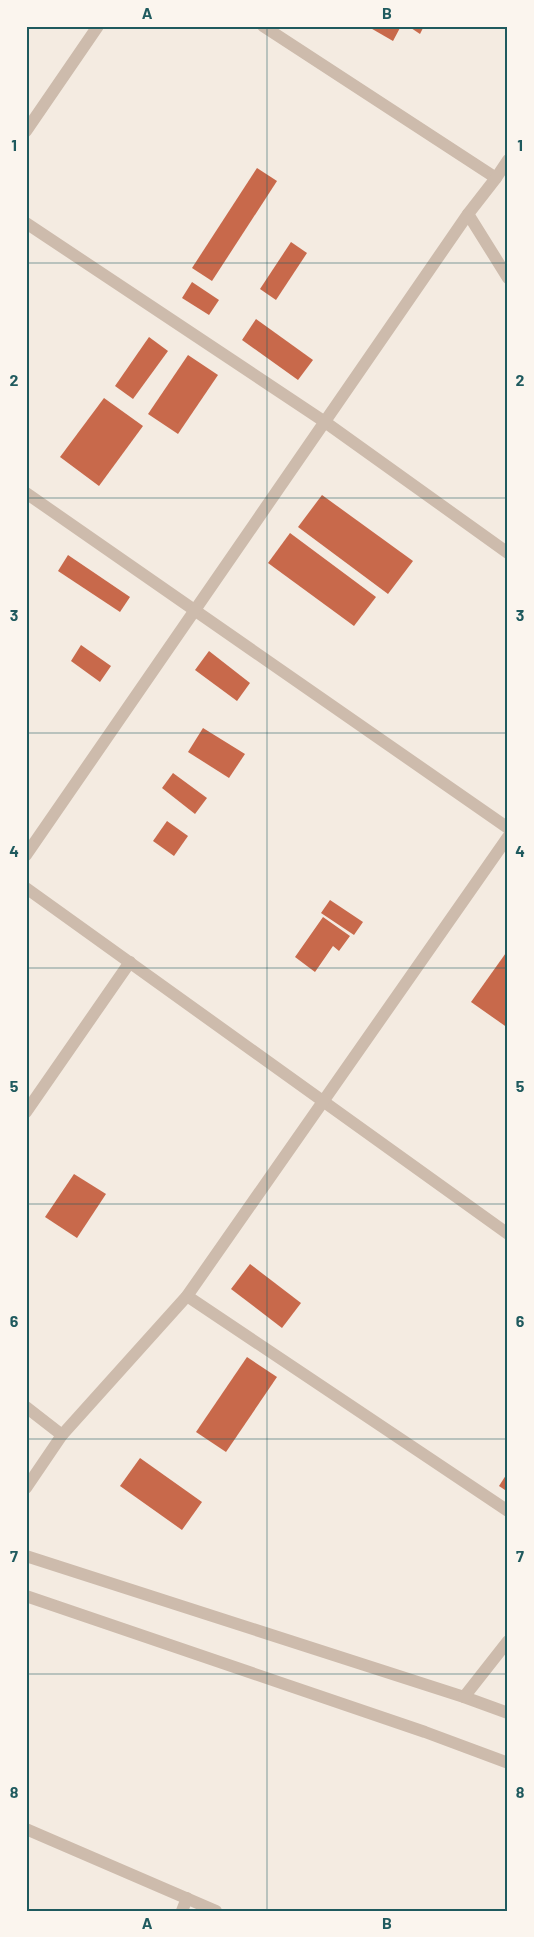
<svg xmlns="http://www.w3.org/2000/svg" width="534" height="1937" font-family="Barlow,sans-serif">
  <style>
    .building { fill: #c8694b }
    .lines { fill: none; stroke-linecap: round; stroke-linejoin: round }
    .minor { stroke: #cdbbac; stroke-width: 12 }
    .grid { fill: none; stroke: #1f5a5e; stroke-width: 1; stroke-opacity: 0.55 }
    .neatline { fill: none; stroke: #1f5a5e; stroke-width: 2 }
    .grid-label { font-size: 16px; text-anchor: middle; font-weight: bold; fill: #1f5a5e }
  </style>
  <rect width="100%" height="100%" fill="#f4ebe1"/>
  <!-- building -->
  <g class="building">
    <polygon points="367,26 401,26 393,41"/>
    <polygon points="408,26 424,26 420,34"/>
    <polygon points="257,168 277,181 212,281 192,268"/>
    <polygon points="291,242 307,253 276,300 260,289"/>
    <polygon points="192,282 219,300 209,315 182,298"/>
    <polygon points="256,319 313,360 298,380 242,340"/>
    <polygon points="149,337 168,351 133,399 115,386"/>
    <polygon points="188,355 218,375 178,434 148,414"/>
    <polygon points="104,398 143,426 99,486 60,457"/>
    <polygon points="322,495 413,561 388,594 298,527"/>
    <polygon points="290,533 376,597 354,626 268,563"/>
    <polygon points="68,555 130,597 120,612 58,571"/>
    <polygon points="81,645 111,666 100,682 71,661"/>
    <polygon points="209,651 250,683 237,701 195,670"/>
    <polygon points="203,728 245,754 229,778 188,752"/>
    <polygon points="173,773 207,798 195,814 162,788"/>
    <polygon points="167,821 188,836 174,856 153,841"/>
    <polygon points="330,900 363,922 354,935 321,913"/>
    <polygon points="323,917 350,936 339,951 333,946 315,972 295,957"/>
    <polygon points="508,950 508,1028 471,1002"/>
    <polygon points="74,1174 106,1194 77,1238 45,1217"/>
    <polygon points="250,1264 301,1303 282,1328 231,1289"/>
    <polygon points="247,1357 277,1377 226,1452 196,1432"/>
    <polygon points="140,1458 202,1502 182,1530 120,1486"/>
    <polygon points="508,1472 508,1492 499,1486"/>
  </g>
  <g class="lines">
    <!-- minor -->
    <g class="minor">
      <polyline points="263,26 496,178"/>
      <polyline points="26,131 98,26"/>
      <polyline points="468,214 508,278"/>
      <polyline points="26,223 325,422 508,553"/>
      <polyline points="26,493 508,828"/>
      <polyline points="26,855 468,214 496,178 508,160"/>
      <polyline points="26,888 508,1234"/>
      <polyline points="26,1112 130,962"/>
      <polyline points="187,1296 508,1511"/>
      <polyline points="26,1407 62,1435"/>
      <polyline points="26,1488 62,1435 187,1296 508,837"/>
      <polyline points="26,1556 464,1697 508,1713"/>
      <polyline points="26,1596 425,1732 508,1763"/>
      <polyline points="464,1697 508,1641"/>
      <polyline points="26,1829 216,1911"/>
      <polyline points="182,1911 187,1898"/>
    </g>
  </g>
  <!-- grid -->
  <path class="grid" d="M267 26V1911M26 263H508M26 498H508M26 733H508M26 968H508M26 1204H508M26 1439H508M26 1674H508"/>
  <!-- border -->
  <rect width="534" height="1937" fill="none" stroke="#fbf5ee" stroke-width="55"/>
  <rect x="28" y="28" width="478" height="1882" class="neatline"/>
  <g class="grid-label">
    <text x="147" y="19">A</text>
    <text x="387" y="19">B</text>
    <text x="14" y="151">1</text>
    <text x="520" y="151">1</text>
    <text x="14" y="386">2</text>
    <text x="520" y="386">2</text>
    <text x="14" y="621">3</text>
    <text x="520" y="621">3</text>
    <text x="14" y="857">4</text>
    <text x="520" y="857">4</text>
    <text x="14" y="1092">5</text>
    <text x="520" y="1092">5</text>
    <text x="14" y="1327">6</text>
    <text x="520" y="1327">6</text>
    <text x="14" y="1562">7</text>
    <text x="520" y="1562">7</text>
    <text x="14" y="1798">8</text>
    <text x="520" y="1798">8</text>
    <text x="147" y="1929">A</text>
    <text x="387" y="1929">B</text>
  </g>
</svg>
